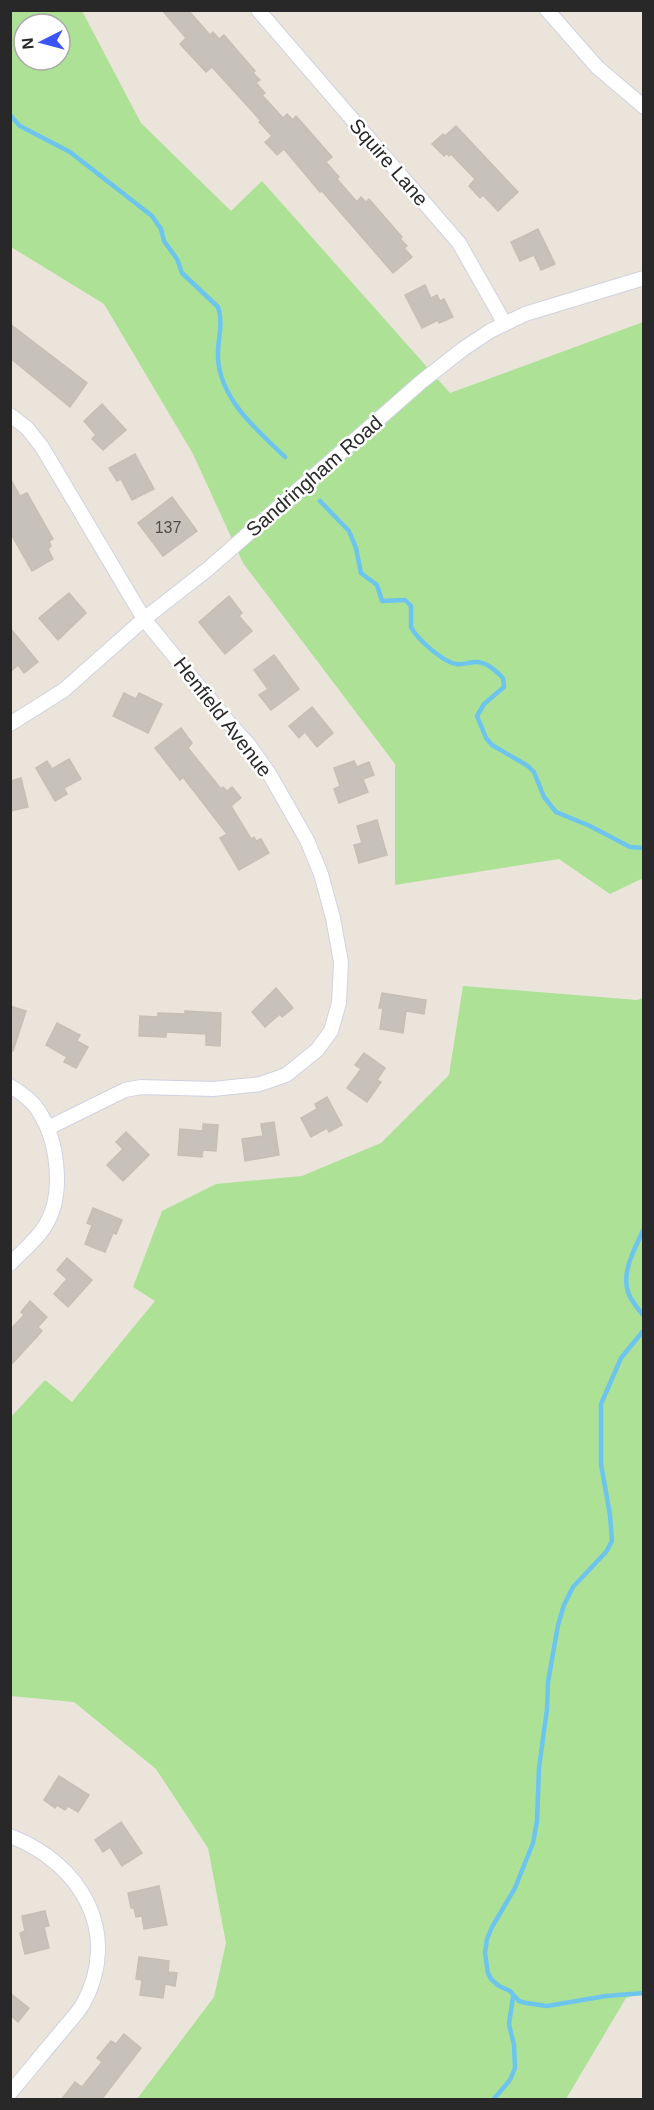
<svg xmlns="http://www.w3.org/2000/svg" width="654" height="2110" font-family="Helvetica,sans-serif">
  <style>
    .green { fill: #ace196; fill-rule: evenodd }
    .lines { fill: none; stroke-linecap: round; stroke-linejoin: round }
    .stream { stroke: #6dc5ed; stroke-width: 4.5 }
    .building { fill: #c6c1b9; stroke: #c6c0b4; stroke-width: 1.5 }
    .street-casing { stroke: #cfd2e1; stroke-width: 16 }
    .street { stroke: #fff; stroke-width: 14 }
    .labels { text-anchor: middle; dominant-baseline: central; stroke-width: 5; stroke-linejoin: round; paint-order: stroke }
    .number-label { font-size: 16px; fill: #504e4c }
    .street-label { font-size: 20px; fill: #282828; stroke: #fff }
  </style>
  <rect width="100%" height="100%" fill="#ebe4da"/>
  <!-- green -->
  <g class="green">
    <path d="M10 11H82L141 123 231 211 262 181 450 393 643 322V878L610 894 559 859 395 885V764L243 563 193 454 104 304 11 247ZM24 24H60V60H24Z"/>
    <polygon points="463,986 637,1000 643,998 643,1993 626,1998 566,2099 137,2099 214,1997 226,1943 208,1848 156,1769 74,1702 11,1696 11,1417 45,1380 72,1402 155,1301 133,1287 162,1211 216,1184 302,1176 381,1143 449,1075"/>
  </g>
  <g class="lines">
    <!-- stream -->
    <g class="stream">
      <path d="M10 115 20 126 70 152 152 216 161 229 164 241 177 259 182 273 218 307C224 324 217 340 218 358 220 399 257 430 285 457"/>
      <path d="M320 501 349 531 356 548 361 573 377 585 382 601 405 600 411 606V627C417 639 444 663 457 664 463 665 470 662 476 662 487 662 496 671 503 678L504 687 484 704 477 716 486 738 492 745 528 766 534 772 544 797 556 812 590 826 630 847 644 848"/>
      <path d="M644 1228C636 1247 621 1271 628 1292 631 1301 638 1309 644 1316"/>
      <polyline points="644,1330 621,1358 601,1404 601,1464 610,1515 612,1541 606,1552 573,1587 564,1605 558,1625 548,1682 547,1709 539,1768 537,1821 533,1843 515,1888 492,1927 487,1939 485,1953 488,1973 491,1979 499,1986 510,1991 519,2001 526,2003 547,2006 606,1996 644,1993"/>
      <polyline points="493,2100 510,2080 515,2068 514,2045 509,2024 513,1997"/>
    </g>
  </g>
  <!-- building -->
  <g class="building">
    <polygon points="162,10 188,10 210,35 213,32 219,39 224,35 255,71 253,73 260,80 256,83 265,93 262,95 283,118 287,114 293,120 296,116 332,157 326,162 339,177 337,179 357,202 361,197 366,202 369,199 402,237 400,239 407,246 404,248 412,257 393,273 322,191 320,192 284,149 277,155 265,142 272,136 259,122 261,121 212,67 206,72 180,44 186,38"/>
    <polygon points="456,126 518,192 498,211 483,195 480,198 469,186 475,179 451,154 449,156 447,153 444,156 432,144 443,134 445,136"/>
    <polygon points="538,229 555,264 541,270 534,255 520,261 511,242"/>
    <polygon points="425,285 431,298 437,295 440,301 444,299 453,317 439,323 438,320 422,328 405,295"/>
    <polygon points="10,324 87,383 70,407 10,358"/>
    <polygon points="102,404 126,430 103,450 92,439 96,435 84,421"/>
    <polygon points="135,454 154,489 132,500 121,479 117,481 109,468"/>
    <polygon points="10,478 20,496 27,493 53,539 49,541 51,546 48,549 53,559 32,571 10,532"/>
    <polygon points="172,497 197,531 163,556 138,523"/>
    <polygon points="69,593 86,613 58,640 39,618"/>
    <polygon points="229,596 242,613 239,616 252,631 225,654 199,622"/>
    <polygon points="10,628 38,662 24,673 18,665 10,672"/>
    <polygon points="274,655 299,689 271,710 259,695 268,689 254,670"/>
    <polygon points="124,693 136,699 139,693 162,704 148,733 113,716"/>
    <polygon points="312,707 333,733 317,747 305,732 299,738 289,726"/>
    <polygon points="181,728 192,743 188,748 221,789 223,787 227,791 232,787 241,798 231,806 251,839 254,837 256,841 261,839 269,853 239,870 220,838 227,834 183,777 180,780 155,748"/>
    <polygon points="69,759 81,779 64,788 67,794 55,801 36,768 47,761 52,769"/>
    <polygon points="354,761 357,767 369,762 374,775 363,779 368,792 339,803 334,789 340,786 334,768"/>
    <polygon points="21,778 28,807 10,811 10,781"/>
    <polygon points="377,820 387,855 359,863 354,845 362,843 357,826"/>
    <polygon points="276,988 293,1008 282,1017 280,1014 265,1027 252,1012"/>
    <polygon points="382,993 426,1000 424,1014 406,1011 403,1033 380,1029 383,1008 379,1008"/>
    <polygon points="10,1006 26,1011 13,1051 10,1051"/>
    <polygon points="185,1011 221,1013 220,1046 206,1045 206,1034 166,1032 166,1037 139,1036 140,1016 158,1017 158,1013 185,1014"/>
    <polygon points="57,1023 80,1035 77,1041 88,1047 76,1068 64,1062 67,1057 46,1045"/>
    <polygon points="364,1053 385,1068 377,1080 381,1082 367,1102 347,1088 361,1069 355,1065"/>
    <polygon points="327,1097 342,1125 329,1132 327,1128 311,1137 301,1118 317,1109 315,1104"/>
    <polygon points="274,1122 279,1155 245,1161 242,1139 263,1136 261,1124"/>
    <polygon points="203,1124 218,1125 216,1151 203,1150 202,1157 178,1155 180,1129 203,1131"/>
    <polygon points="126,1132 149,1155 123,1181 107,1165 123,1149 116,1142"/>
    <polygon points="93,1208 122,1220 116,1234 113,1233 105,1252 85,1244 92,1225 87,1223"/>
    <polygon points="67,1258 92,1280 68,1307 54,1294 67,1279 57,1270"/>
    <polygon points="30,1301 47,1317 38,1327 42,1331 10,1366 10,1330 24,1315 21,1312"/>
    <polygon points="59,1776 89,1795 78,1812 68,1806 65,1810 57,1805 55,1808 44,1800"/>
    <polygon points="121,1822 142,1853 122,1866 110,1847 103,1852 95,1840"/>
    <polygon points="159,1886 167,1925 144,1929 142,1916 136,1917 134,1908 131,1908 128,1893"/>
    <polygon points="45,1911 49,1926 44,1927 49,1948 25,1954 20,1933 25,1931 22,1916"/>
    <polygon points="139,1957 169,1961 168,1972 177,1973 175,1986 165,1984 163,1998 140,1995 142,1980 136,1979"/>
    <polygon points="10,1993 29,2008 18,2022 10,2015"/>
    <polygon points="124,2034 141,2048 101,2100 61,2100 75,2082 82,2087 102,2062 97,2058 111,2041 116,2044"/>
  </g>
  <g class="lines">
    <!-- street casing -->
    <g class="street-casing">
      <g id="street">
        <polyline points="258,10 459,243 505,324"/>
        <polyline points="547,10 597,67 644,107"/>
        <polyline points="10,415 27,428 42,447 144,619 229,723 249,745 270,775 307,840 321,874 333,918 341,962 339,1003 331,1031 317,1050 286,1075 260,1084 213,1089 141,1087 125,1090 48,1128"/>
        <polyline points="10,724 64,690 144,619 208,569 421,382 463,349 490,331 525,314 644,278"/>
        <path d="M10 1086C20 1092 32 1100 38 1110 58 1140 65 1195 45 1226 37 1240 21 1252 10 1264"/>
        <path d="M10 1836C81 1863 122 1933 83 2004 77 2014 67 2024 60 2033 43 2053 27 2073 10 2093"/>
      </g>
    </g>
    <!-- street -->
    <use href="#street" class="street"/>
  </g>
  <g class="labels">
    <!-- number labels -->
    <g class="number-label">
      <text x="168" y="527">137</text>
    </g>
    <!-- street labels -->
    <g class="street-label">
      <text transform="translate(389 162) rotate(49)">Squire Lane</text>
      <text transform="translate(314 476) rotate(-41)">Sandringham Road</text>
      <text transform="translate(223 717) rotate(52)">Henfield Avenue</text>
    </g>
  </g>
  <!-- border -->
  <rect width="654" height="2110" fill="none" stroke="#282828" stroke-width="24"/>
  <!-- north arrow -->
  <g transform="translate(42 42) rotate(264)"><circle r="28" fill="#ffffff" stroke="#a9a9a9" stroke-width="1.5"/>
  <path d="M0-4.5L10 22L0 15L-10 22Z" fill="#3a54f8"/>
  <text y="-9" font-size="16" font-weight="bold" text-anchor="middle" fill="#282828">N</text>
  </g>
</svg>
